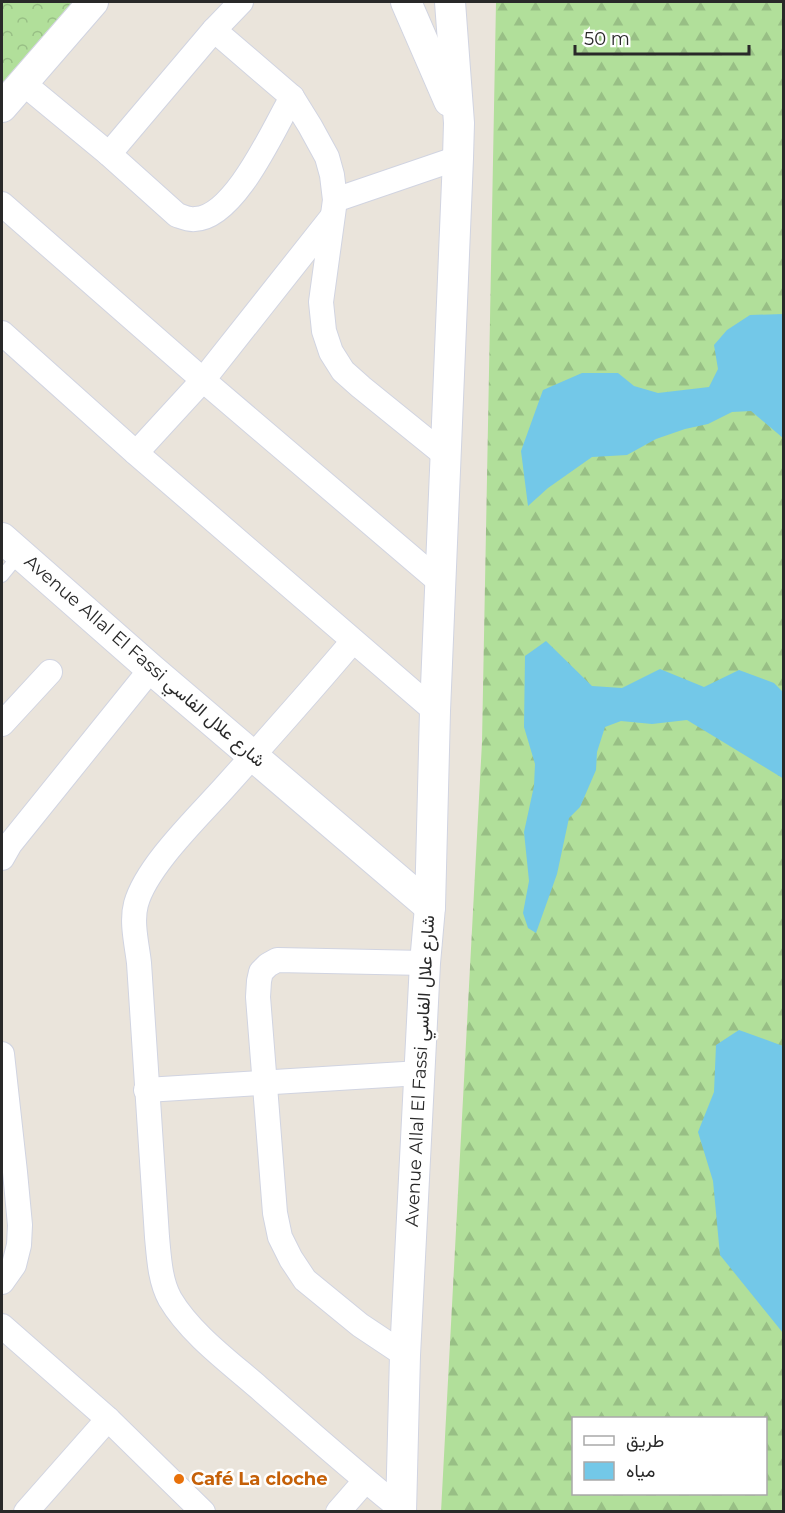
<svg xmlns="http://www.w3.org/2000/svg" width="785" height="1513" font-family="Montserrat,Vazirmatn,sans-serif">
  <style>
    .forest { fill: url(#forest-firs); fill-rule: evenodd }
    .park { fill: url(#park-crowns) }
    .water { fill: #73c8e8 }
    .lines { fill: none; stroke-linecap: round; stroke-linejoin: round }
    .service-casing { stroke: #d1d4e1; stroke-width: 14 }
    .minor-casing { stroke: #d1d4e1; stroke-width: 26 }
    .tertiary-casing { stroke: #d1d4e1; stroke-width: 32 }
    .service { stroke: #fff; stroke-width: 12 }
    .minor { stroke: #fff; stroke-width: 24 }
    .tertiary { stroke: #fff; stroke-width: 30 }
    .food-dot { fill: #e8710a; stroke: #fff; stroke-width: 2 }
    .labels { text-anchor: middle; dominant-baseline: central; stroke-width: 5; stroke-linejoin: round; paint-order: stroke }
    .street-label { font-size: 18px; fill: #292929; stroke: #fff }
    .food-label { font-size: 18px; font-weight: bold; fill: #c56008; stroke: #fff; text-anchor: start }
  </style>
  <defs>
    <pattern id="forest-firs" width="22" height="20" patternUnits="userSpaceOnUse" patternTransform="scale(1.5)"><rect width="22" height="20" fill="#b1df9a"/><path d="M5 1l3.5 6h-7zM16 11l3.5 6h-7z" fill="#98bf85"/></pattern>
    <pattern id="park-crowns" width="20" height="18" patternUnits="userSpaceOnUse" patternTransform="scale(1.5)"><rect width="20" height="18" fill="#b1df9a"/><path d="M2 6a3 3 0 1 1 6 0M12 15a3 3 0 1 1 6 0" fill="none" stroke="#98bf85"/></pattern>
  </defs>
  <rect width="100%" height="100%" fill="#eae4db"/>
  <!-- forest -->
  <path class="forest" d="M496 2H783V1511L441 1512 482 742ZM574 1418H766V1494H574Z"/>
  <!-- park -->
  <polygon class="park" points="2,2 72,2 2,83"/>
  <!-- water -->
  <g class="water">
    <polygon points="783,314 783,438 751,411 732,412 708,424 685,429 656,439 627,455 592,457 548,488 528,506 521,451 543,390 582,373 618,373 634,386 658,393 709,387 718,369 714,345 727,330 750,315"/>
    <polygon points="546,641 592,686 622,688 660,669 704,687 739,670 774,683 783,692 784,779 687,720 652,724 621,721 605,727 597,752 596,770 580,807 569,818 557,874 536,933 528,928 523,913 529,881 524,832 534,786 535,764 524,727 525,656"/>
    <polygon points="739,1030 783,1046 783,1333 720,1255 713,1181 698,1132 714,1092 716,1045"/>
  </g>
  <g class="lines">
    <!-- service casing -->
    <g class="service-casing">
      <polyline id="service" points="2,576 20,554"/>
    </g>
    <!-- minor casing -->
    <g class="minor-casing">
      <g id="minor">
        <polyline points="214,30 292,97 310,126 327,157 332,175 335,200 321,302 324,331 331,352 343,371 361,387 445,455"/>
        <path d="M23 83 109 154 177 215C183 217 189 220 195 219 235 218 274 128 292 97"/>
        <polyline points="109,154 214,30 241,2"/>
        <polyline points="335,200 458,158"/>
        <polyline points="2,204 203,380 440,582"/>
        <polyline points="2,333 136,453 435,711"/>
        <polyline points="136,453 203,380 332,217"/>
        <path d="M353 641C311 691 267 740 224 788 197 818 146 867 136 904 131 922 137 945 139 963L157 1237C159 1258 160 1281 170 1299 190 1333 228 1361 258 1387 305 1428 352 1470 401 1509"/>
        <polyline points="2,724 50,672"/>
        <polyline points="2,858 10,844 151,669"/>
        <polyline points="2,1054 15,1172 20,1225 19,1245 14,1265 2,1282"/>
        <polyline points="146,1090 420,1073"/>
        <polyline points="2,1326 108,1419 203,1512"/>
        <polyline points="405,1355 360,1325 305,1280 291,1259 280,1237 275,1213 258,997 259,981 261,972 268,965 277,960 425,963"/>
        <polyline points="26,1512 108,1419"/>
        <polyline points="338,1512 365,1481"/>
      </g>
    </g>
    <!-- tertiary casing -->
    <g class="tertiary-casing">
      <g id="tertiary">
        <polyline points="406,2 449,101"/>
        <polyline points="2,107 93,2"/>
        <polyline points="2,538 151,669 430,907"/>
        <polyline points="401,1512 405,1355 425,963 430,907 435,711 458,158 459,123 450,2"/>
      </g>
    </g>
    <!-- service -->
    <use href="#service" class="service"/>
    <!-- minor -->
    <use href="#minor" class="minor"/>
    <!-- tertiary -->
    <use href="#tertiary" class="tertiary"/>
  </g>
  <!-- markers -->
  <circle class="food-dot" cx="179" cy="1479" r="6"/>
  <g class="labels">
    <!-- street labels -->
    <g class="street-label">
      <text transform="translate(145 661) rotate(41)">Avenue Allal El Fassi شارع علال الفاسي</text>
      <text transform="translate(420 1071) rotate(-87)">Avenue Allal El Fassi شارع علال الفاسي</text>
    </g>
    <!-- food labels -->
    <g class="food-label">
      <text x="191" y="1479">Café La cloche</text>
    </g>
  </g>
  <!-- border -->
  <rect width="785" height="1513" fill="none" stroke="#292929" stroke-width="6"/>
  <!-- legend -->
  <rect x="572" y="1417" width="195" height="78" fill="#ffffff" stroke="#a9a9a9" stroke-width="1.5"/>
  <rect x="584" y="1436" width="30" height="9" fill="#ffffff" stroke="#a9a9a9" stroke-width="1.5"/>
  <text x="626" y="1447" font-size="18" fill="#292929">طريق</text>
  <rect x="584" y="1462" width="30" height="18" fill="#73c8e8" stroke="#a9a9a9" stroke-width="1.5"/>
  <text x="626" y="1477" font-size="18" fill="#292929">مياه</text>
  <!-- scale -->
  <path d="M575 45v9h174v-9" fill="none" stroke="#292929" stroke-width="3"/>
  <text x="584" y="45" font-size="18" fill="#292929" stroke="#ffffff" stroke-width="4.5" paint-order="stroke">50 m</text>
</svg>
